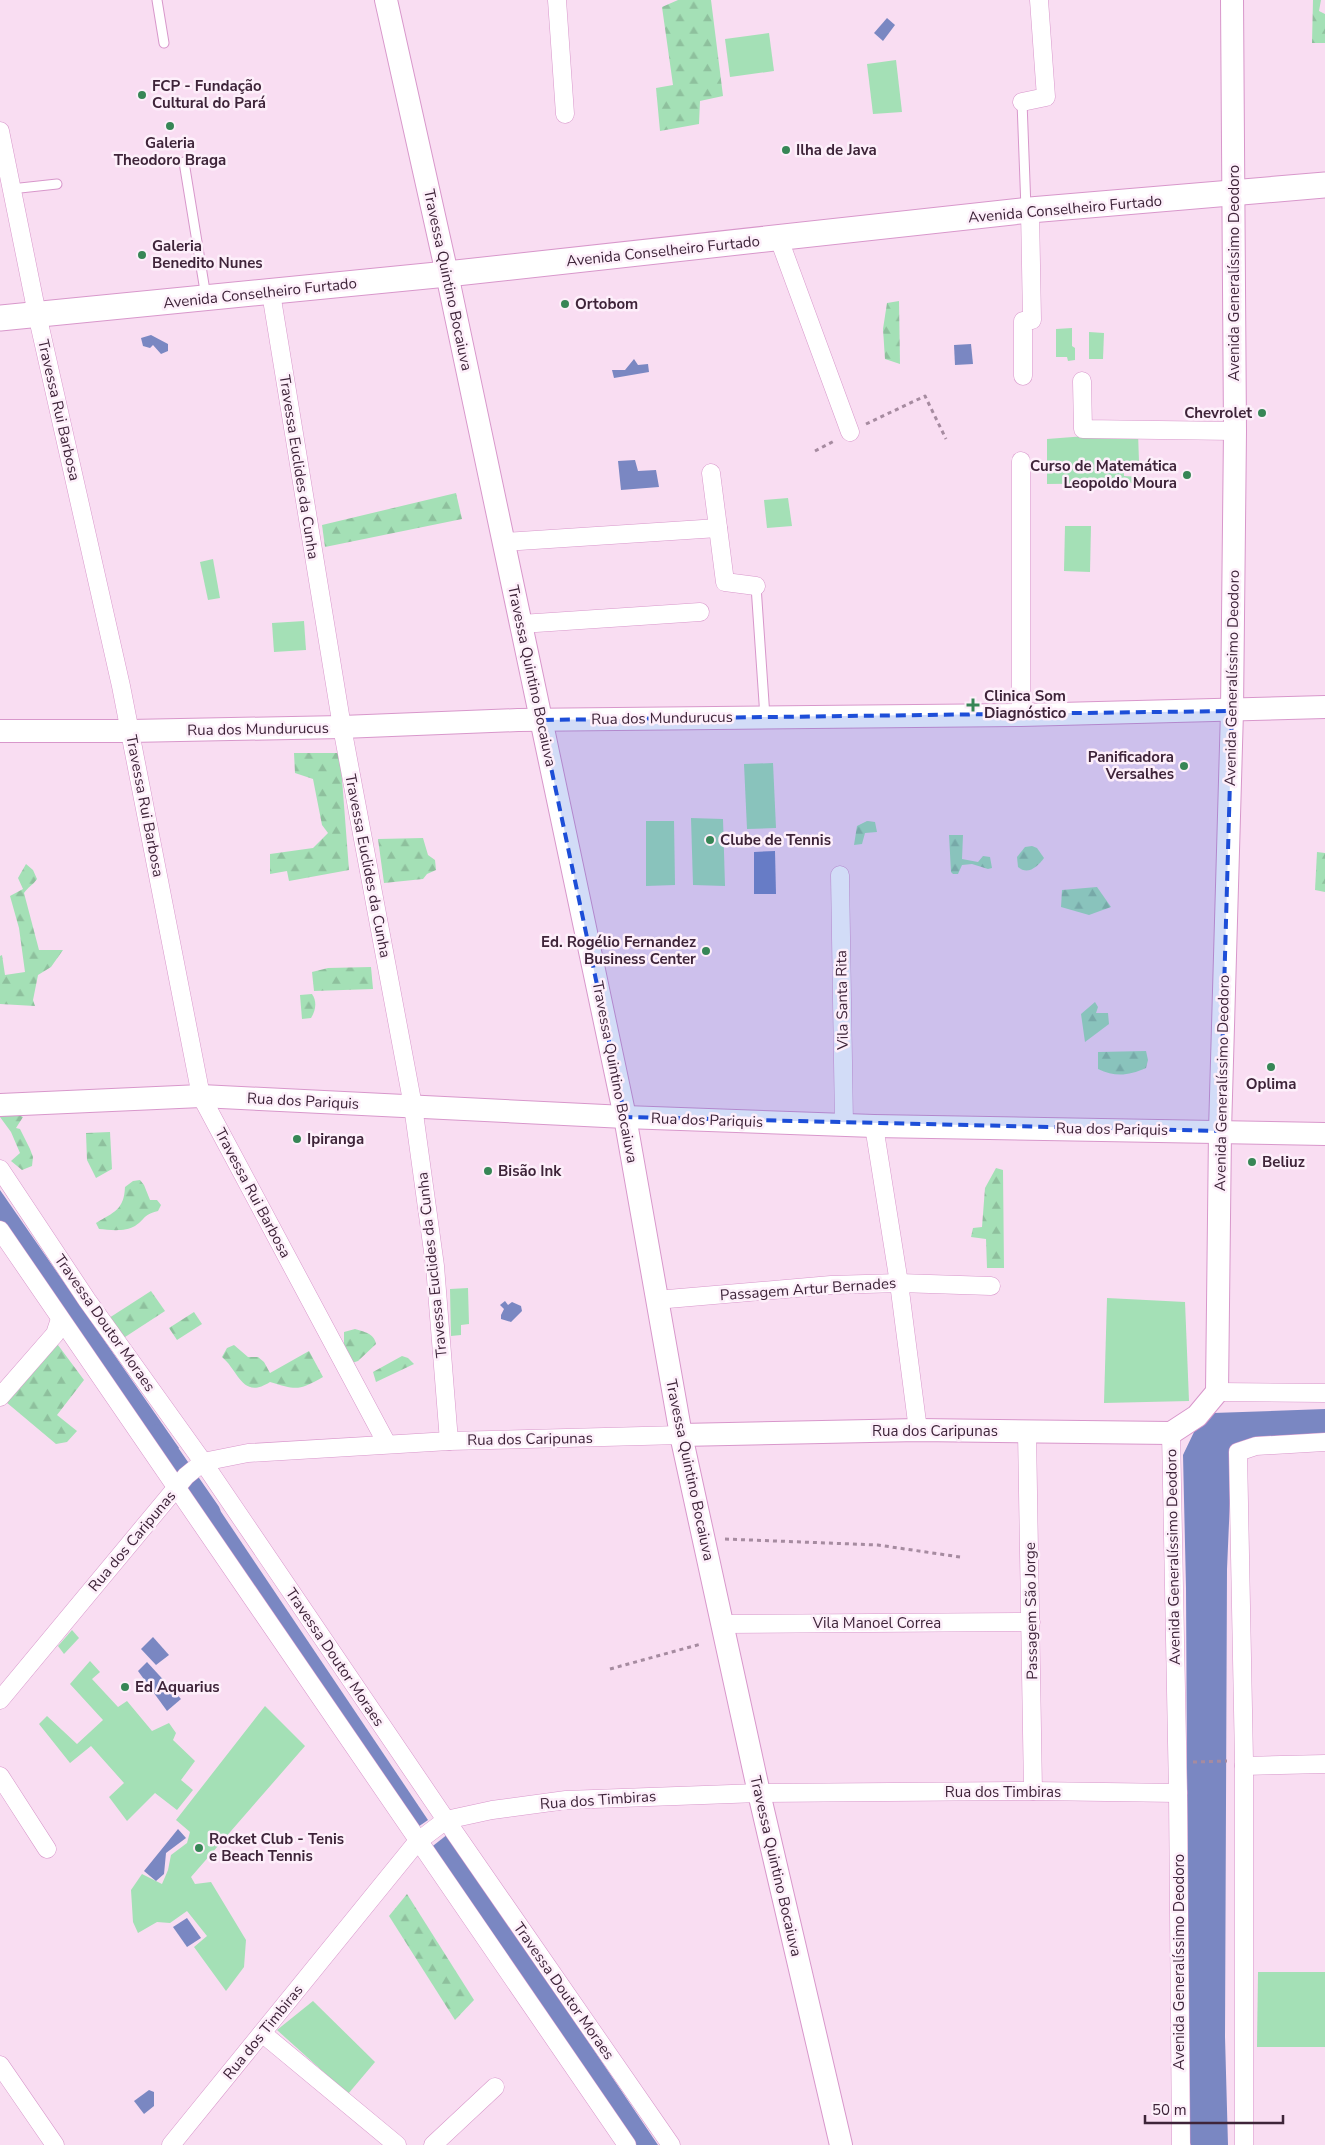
<svg xmlns="http://www.w3.org/2000/svg" width="1325" height="2145" font-family="'Nunito Sans',sans-serif">
  <style>
    .green { fill: #a4e0b6 }
    .forest { fill: url(#forest-firs) }
    .water { fill: #7a87c2 }
    .lines { fill: none; stroke-linecap: round; stroke-linejoin: round }
    .canal { stroke: #7a87c2; stroke-width: 19 }
    .service-casing { stroke: #d897cb; stroke-width: 11 }
    .minor-casing { stroke: #d897cb; stroke-width: 19 }
    .tertiary-casing { stroke: #d897cb; stroke-width: 24 }
    .secondary-casing { stroke: #d897cb; stroke-width: 27 }
    .path { stroke: #a68ba0; stroke-width: 3; stroke-dasharray: 4 4; stroke-linecap: butt }
    .service { stroke: #fff; stroke-width: 9 }
    .minor { stroke: #fff; stroke-width: 18 }
    .tertiary { stroke: #fff; stroke-width: 22 }
    .secondary { stroke: #fff; stroke-width: 25 }
    .marked { fill: #1d4ed8; fill-opacity: 0.2; stroke: #1d4ed8; stroke-width: 4; stroke-dasharray: 10 6; stroke-linejoin: round }
    .poi-dot { fill: #378656; stroke: #fdeffa; stroke-width: 2 }
    .labels { text-anchor: middle; dominant-baseline: central; stroke-width: 5; stroke-linejoin: round; paint-order: stroke }
    .poi-label { font-size: 15px; font-weight: bold; fill: #3e2439; stroke: #fdeffa; text-anchor: start }
    .street-label { font-size: 15px; fill: #3e2439; stroke: #fdeffa }
  </style>
  <defs>
    <pattern id="forest-firs" width="22" height="20" patternUnits="userSpaceOnUse" patternTransform="scale(1.25)"><rect width="22" height="20" fill="#a4e0b6"/><path d="M5 1l3.5 6h-7zM16 11l3.5 6h-7z" fill="#8ec09d"/></pattern>
  </defs>
  <rect width="100%" height="100%" fill="#f9ddf2"/>
  <!-- green -->
  <g class="green">
    <polygon points="769,33 774,71 730,77 725,39"/>
    <polygon points="896,60 902,112 873,114 867,64"/>
    <polygon points="1072,328 1072,346 1075,348 1075,360 1068,361 1067,357 1056,357 1056,329"/>
    <polygon points="1089,332 1104,333 1103,359 1089,359"/>
    <polygon points="1138,432 1139,462 1123,462 1124,476 1139,477 1140,483 1047,484 1047,439"/>
    <polygon points="788,498 792,526 767,528 764,500"/>
    <polygon points="1065,526 1091,526 1090,572 1064,571"/>
    <polygon points="213,559 220,598 208,600 200,562"/>
    <polygon points="304,621 306,650 274,652 272,623"/>
    <polygon points="773,763 776,828 747,829 744,764"/>
    <polygon points="691,818 723,819 725,886 693,885"/>
    <polygon points="646,821 674,821 675,885 646,886"/>
    <polygon points="468,1288 469,1324 461,1325 461,1335 451,1336 450,1289"/>
    <polygon points="1107,1298 1185,1302 1189,1401 1104,1403"/>
    <polygon points="72,1630 79,1638 64,1654 58,1646"/>
    <polygon points="90,1661 100,1672 92,1679 118,1707 127,1701 152,1731 169,1723 176,1733 173,1740 195,1761 181,1780 193,1790 177,1810 155,1793 127,1821 109,1797 124,1783 91,1746 70,1763 39,1724 47,1716 77,1744 103,1720 70,1684"/>
    <polygon points="265,1706 305,1746 191,1877 195,1884 211,1882 246,1940 244,1967 226,1991 194,1947 207,1936 187,1911 170,1923 157,1922 138,1933 133,1922 131,1890 142,1874 162,1884 168,1870 171,1855 187,1843 190,1832 176,1820"/>
    <polygon points="1258,1972 1325,1972 1325,2047 1257,2047"/>
    <polygon points="313,2001 375,2062 348,2094 277,2030"/>
  </g>
  <!-- forest -->
  <g class="forest">
    <polygon points="678,0 711,0 723,96 700,101 699,124 660,131 656,88 673,85 662,7"/>
    <polygon points="1313,0 1321,0 1319,11 1325,14 1325,43 1312,43"/>
    <polygon points="899,301 900,364 885,359 883,329 887,303"/>
    <polygon points="456,493 462,519 325,547 322,525"/>
    <polygon points="294,753 340,753 349,870 289,881 287,871 270,874 270,854 313,848 328,833 322,825 313,779 295,773"/>
    <polygon points="867,821 875,822 877,832 865,833 862,844 854,845 857,826"/>
    <polygon points="949,835 963,835 962,859 978,862 983,856 990,857 992,868 988,869 972,864 962,865 958,874 953,874 951,872"/>
    <polygon points="423,838 428,855 435,860 436,870 427,874 423,879 384,883 378,839"/>
    <path d="M1032 846 1037 848 1044 858C1038 866 1028 876 1018 867L1017 857 1025 847Z"/>
    <polygon points="1317,852 1325,853 1325,892 1315,890"/>
    <path d="M26 864 33 870 37 879C33 885 28 887 24 893L39 950H63L51 967 38 975 33 1000 35 1006 0 1004V956L2 955 5 975 25 972 19 928 10 896 23 889 18 878Z"/>
    <polygon points="1097,887 1111,907 1089,915 1061,907 1062,890"/>
    <polygon points="371,967 373,989 314,991 312,972 328,968"/>
    <path d="M312 994C317 1001 316 1010 311 1018L302 1019 300 995Z"/>
    <polygon points="1095,1002 1098,1007 1096,1013 1108,1013 1109,1024 1085,1042 1081,1014"/>
    <path d="M1146 1051 1148 1060 1146 1068C1128 1076 1115 1077 1098 1069V1052Z"/>
    <polygon points="10,1111 23,1117 16,1128 20,1129 30,1149 33,1157 32,1166 22,1170 11,1161 20,1153 11,1132 0,1117"/>
    <polygon points="110,1132 112,1169 96,1178 87,1160 86,1133"/>
    <polygon points="996,1168 1003,1170 1004,1268 987,1268 986,1239 971,1237 973,1228 982,1227 985,1188"/>
    <path d="M140 1180 144 1185 150 1200H157L161 1205 158 1211C142 1215 147 1218 135 1226 125 1232 110 1230 99 1229L96 1223C114 1212 124 1210 125 1187L133 1181Z"/>
    <polygon points="151,1291 165,1311 122,1339 109,1318"/>
    <polygon points="194,1312 202,1324 177,1340 169,1328"/>
    <path d="M355 1329C364 1332 374 1333 376 1344L358 1361 352 1363 344 1353V1332Z"/>
    <polygon points="55,1341 84,1380 57,1415 77,1431 67,1442 56,1444 6,1402"/>
    <path d="M234 1345 248 1357H258L264 1362 270 1373 309 1351 323 1377C298 1391 297 1390 270 1382 242 1400 239 1371 222 1357L227 1348Z"/>
    <polygon points="402,1356 408,1358 414,1364 376,1382 373,1372"/>
    <polygon points="407,1894 474,2000 455,2020 389,1916"/>
  </g>
  <!-- water -->
  <g class="water">
    <polygon points="887,18 895,25 883,41 874,33"/>
    <polygon points="151,335 168,344 168,351 161,354 153,345 150,348 143,346 141,338"/>
    <polygon points="971,344 973,364 955,365 954,345"/>
    <polygon points="634,359 638,365 648,364 649,372 614,378 612,370 625,370"/>
    <polygon points="635,460 638,471 656,470 659,487 621,490 618,461"/>
    <polygon points="775,851 776,894 754,894 754,852"/>
    <polygon points="0,1190 179,1448 161,1463 0,1221"/>
    <polygon points="505,1301 508,1305 512,1302 521,1306 522,1311 511,1322 501,1319 501,1315 504,1309 500,1305"/>
    <polygon points="1325,1409 1325,1437 1232,1454 1227,1569 1225,2037 1228,2145 1191,2145 1189,2141 1186,1588 1183,1455 1194,1432 1213,1413"/>
    <polygon points="203,1485 428,1820 415,1829 188,1498"/>
    <polygon points="153,1637 169,1655 156,1665 141,1649"/>
    <polygon points="147,1662 181,1699 167,1711 138,1671"/>
    <polygon points="178,1829 186,1838 166,1853 164,1874 156,1881 144,1871"/>
    <polygon points="448,1834 658,2145 633,2145 429,1849"/>
    <polygon points="187,1918 201,1938 187,1947 173,1927"/>
    <polygon points="149,2090 154,2092 154,2106 144,2114 134,2101"/>
  </g>
  <g class="lines">
    <!-- canal -->
    <polyline class="canal" points="157,1434 211,1512"/>
    <!-- service casing -->
    <g class="service-casing">
      <g id="service">
        <polyline points="157,0 164,43"/>
        <polyline points="1022,102 1026,209"/>
        <polyline points="184,162 206,297"/>
        <polyline points="11,189 57,184"/>
        <polyline points="756,586 765,717"/>
      </g>
    </g>
    <!-- minor casing -->
    <g class="minor-casing">
      <g id="minor">
        <polyline points="557,0 565,114"/>
        <polyline points="1022,102 1046,97 1039,0"/>
        <polyline points="0,131 37,314 121,686 201,1096 387,1444"/>
        <polyline points="779,239 850,432"/>
        <polyline points="271,293 342,727 413,1106 435,1266 449,1441"/>
        <polyline points="1023,376 1023,321 1032,320 1030,210"/>
        <polyline points="1082,381 1083,429 1235,431"/>
        <polyline points="1021,461 1021,715"/>
        <polyline points="711,473 725,582 756,586"/>
        <polyline points="504,542 718,528"/>
        <polyline points="521,624 700,612"/>
        <polyline points="840,875 844,1124"/>
        <polyline points="874,1126 899,1283 918,1430"/>
        <polyline points="0,1169 87,1300 203,1462 446,1820 671,2145"/>
        <polyline points="0,1230 627,2145"/>
        <polyline points="656,1300 831,1285 899,1283 991,1286"/>
        <polyline points="1217,1392 1325,1393"/>
        <polyline points="0,1397 55,1334 60,1319"/>
        <polyline points="1027,1432 1033,1791"/>
        <polyline points="1171,1433 1178,1793 1181,2145"/>
        <polyline points="723,1624 1031,1622"/>
        <polyline points="0,1700 186,1476 203,1462 248,1453 449,1441 681,1435"/>
        <polyline points="1244,1766 1325,1764"/>
        <polyline points="0,1776 47,1849"/>
        <polyline points="262,2033 397,2145"/>
        <polyline points="0,2065 55,2145"/>
        <polyline points="171,2145 417,1842 446,1820 492,1810 566,1800 759,1793 1033,1791 1178,1793"/>
        <polyline points="433,2145 495,2087"/>
        <polyline points="1244,2145 1244,1761 1238,1452 1256,1446 1325,1442"/>
      </g>
    </g>
    <!-- tertiary casing -->
    <g class="tertiary-casing">
      <g id="tertiary">
        <polyline points="386,0 447,274 625,1117 681,1435 759,1793 841,2145"/>
        <polyline points="0,731 130,731 342,727 518,720 1021,715 1325,707"/>
        <polyline points="0,1105 201,1096 625,1117 874,1126 1325,1134"/>
        <polyline points="681,1435 918,1430 1171,1433 1197,1416 1217,1392 1220,1131 1232,711 1235,431 1232,0"/>
      </g>
    </g>
    <!-- secondary casing -->
    <g class="secondary-casing">
      <polyline id="secondary" points="0,318 447,274 1030,210 1325,185"/>
    </g>
    <!-- path -->
    <g class="path">
      <polyline points="866,424 925,396 946,439"/>
      <polyline points="815,451 836,440"/>
      <polyline points="725,1539 878,1545 960,1557"/>
      <polyline points="610,1669 701,1644"/>
      <polyline points="1193,1762 1227,1761"/>
    </g>
    <!-- service -->
    <use href="#service" class="service"/>
    <!-- minor -->
    <use href="#minor" class="minor"/>
    <!-- tertiary -->
    <use href="#tertiary" class="tertiary"/>
    <!-- secondary -->
    <use href="#secondary" class="secondary"/>
  </g>
  <!-- marked area -->
  <path class="marked" d="M1232 711 1220 1131 625 1117 541 720Z"/>
  <!-- markers -->
  <g class="poi-dot">
    <circle cx="142" cy="95" r="5"/>
    <circle cx="170" cy="126" r="5"/>
    <circle cx="786" cy="150" r="5"/>
    <circle cx="142" cy="255" r="5"/>
    <circle cx="565" cy="304" r="5"/>
    <circle cx="1262" cy="413" r="5"/>
    <circle cx="1187" cy="475" r="5"/>
    <path d="M970.5 697.5h5v5h5v5h-5v5h-5v-5h-5v-5h5z"/>
    <circle cx="1184" cy="766" r="5"/>
    <circle cx="710" cy="840" r="5"/>
    <circle cx="706" cy="951" r="5"/>
    <circle cx="1271" cy="1067" r="5"/>
    <circle cx="297" cy="1139" r="5"/>
    <circle cx="1252" cy="1162" r="5"/>
    <circle cx="488" cy="1171" r="5"/>
    <circle cx="125" cy="1687" r="5"/>
    <circle cx="199" cy="1848" r="5"/>
  </g>
  <g class="labels">
    <!-- poi labels -->
    <g class="poi-label">
      <text x="152" y="86">FCP - Fundação<tspan x="152" dy="17">Cultural do Pará</tspan></text>
      <text x="170" y="143" text-anchor="middle">Galeria<tspan x="170" dy="17">Theodoro Braga</tspan></text>
      <text x="796" y="150">Ilha de Java</text>
      <text x="152" y="246">Galeria<tspan x="152" dy="17">Benedito Nunes</tspan></text>
      <text x="575" y="304">Ortobom</text>
      <text x="1252" y="413" text-anchor="end">Chevrolet</text>
      <text x="1177" y="466" text-anchor="end">Curso de Matemática<tspan x="1177" dy="17">Leopoldo Moura</tspan></text>
      <text x="984" y="696">Clinica Som<tspan x="984" dy="17">Diagnóstico</tspan></text>
      <text x="1174" y="757" text-anchor="end">Panificadora<tspan x="1174" dy="17">Versalhes</tspan></text>
      <text x="720" y="840">Clube de Tennis</text>
      <text x="696" y="942" text-anchor="end">Ed. Rogélio Fernandez<tspan x="696" dy="17">Business Center</tspan></text>
      <text x="1271" y="1084" text-anchor="middle">Oplima</text>
      <text x="307" y="1139">Ipiranga</text>
      <text x="1262" y="1162">Beliuz</text>
      <text x="498" y="1171">Bisão Ink</text>
      <text x="135" y="1687">Ed Aquarius</text>
      <text x="209" y="1839">Rocket Club - Tenis<tspan x="209" dy="17">e Beach Tennis</tspan></text>
    </g>
    <!-- street labels -->
    <g class="street-label">
      <text transform="translate(1065 209) rotate(-5)">Avenida Conselheiro Furtado</text>
      <text transform="translate(663 251) rotate(-6)">Avenida Conselheiro Furtado</text>
      <text transform="translate(1234 273) rotate(-90)">Avenida Generalíssimo Deodoro</text>
      <text transform="translate(448 280) rotate(78)">Travessa Quintino Bocaiuva</text>
      <text transform="translate(260 293) rotate(-6)">Avenida Conselheiro Furtado</text>
      <text transform="translate(59 410) rotate(77)">Travessa Rui Barbosa</text>
      <text transform="translate(299 467) rotate(81)">Travessa Euclides da Cunha</text>
      <text transform="translate(532 676) rotate(78)">Travessa Quintino Bocaiuva</text>
      <text transform="translate(1232 678) rotate(-89)">Avenida Generalíssimo Deodoro</text>
      <text transform="translate(662 718) rotate(-1)">Rua dos Mundurucus</text>
      <text transform="translate(258 729) rotate(-1)">Rua dos Mundurucus</text>
      <text transform="translate(145 806) rotate(79)">Travessa Rui Barbosa</text>
      <text transform="translate(368 866) rotate(79)">Travessa Euclides da Cunha</text>
      <text transform="translate(842 1000) rotate(-91)">Vila Santa Rita</text>
      <text transform="translate(615 1072) rotate(79)">Travessa Quintino Bocaiuva</text>
      <text transform="translate(1222 1083) rotate(-89)">Avenida Generalíssimo Deodoro</text>
      <text transform="translate(303 1101) rotate(3)">Rua dos Pariquis</text>
      <text transform="translate(707 1120) rotate(2)">Rua dos Pariquis</text>
      <text transform="translate(1112 1129) rotate(1)">Rua dos Pariquis</text>
      <text transform="translate(253 1193) rotate(62)">Travessa Rui Barbosa</text>
      <text transform="translate(432 1265) rotate(-96)">Travessa Euclides da Cunha</text>
      <text transform="translate(808 1289) rotate(-4)">Passagem Artur Bernades</text>
      <text transform="translate(105 1323) rotate(55)">Travessa Doutor Moraes</text>
      <text x="935" y="1431">Rua dos Caripunas</text>
      <text transform="translate(530 1439) rotate(-1)">Rua dos Caripunas</text>
      <text transform="translate(690 1470) rotate(78)">Travessa Quintino Bocaiuva</text>
      <text transform="translate(132 1541) rotate(-50)">Rua dos Caripunas</text>
      <text transform="translate(1173 1557) rotate(-91)">Avenida Generalíssimo Deodoro</text>
      <text transform="translate(1031 1611) rotate(-91)">Passagem São Jorge</text>
      <text x="877" y="1623">Vila Manoel Correa</text>
      <text transform="translate(335 1657) rotate(56)">Travessa Doutor Moraes</text>
      <text x="1003" y="1792">Rua dos Timbiras</text>
      <text transform="translate(598 1800) rotate(-4)">Rua dos Timbiras</text>
      <text transform="translate(776 1866) rotate(77)">Travessa Quintino Bocaiuva</text>
      <text transform="translate(1179 1962) rotate(-90)">Avenida Generalíssimo Deodoro</text>
      <text transform="translate(564 1991) rotate(55)">Travessa Doutor Moraes</text>
      <text transform="translate(263 2032) rotate(-51)">Rua dos Timbiras</text>
    </g>
  </g>
  <!-- scale -->
  <path d="M1145 2115v8h138v-8" fill="none" stroke="#3e2439" stroke-width="2.5"/>
  <text x="1152" y="2115" font-size="15" fill="#3e2439" stroke="#fdeffa" stroke-width="4" paint-order="stroke">50 m</text>
</svg>
